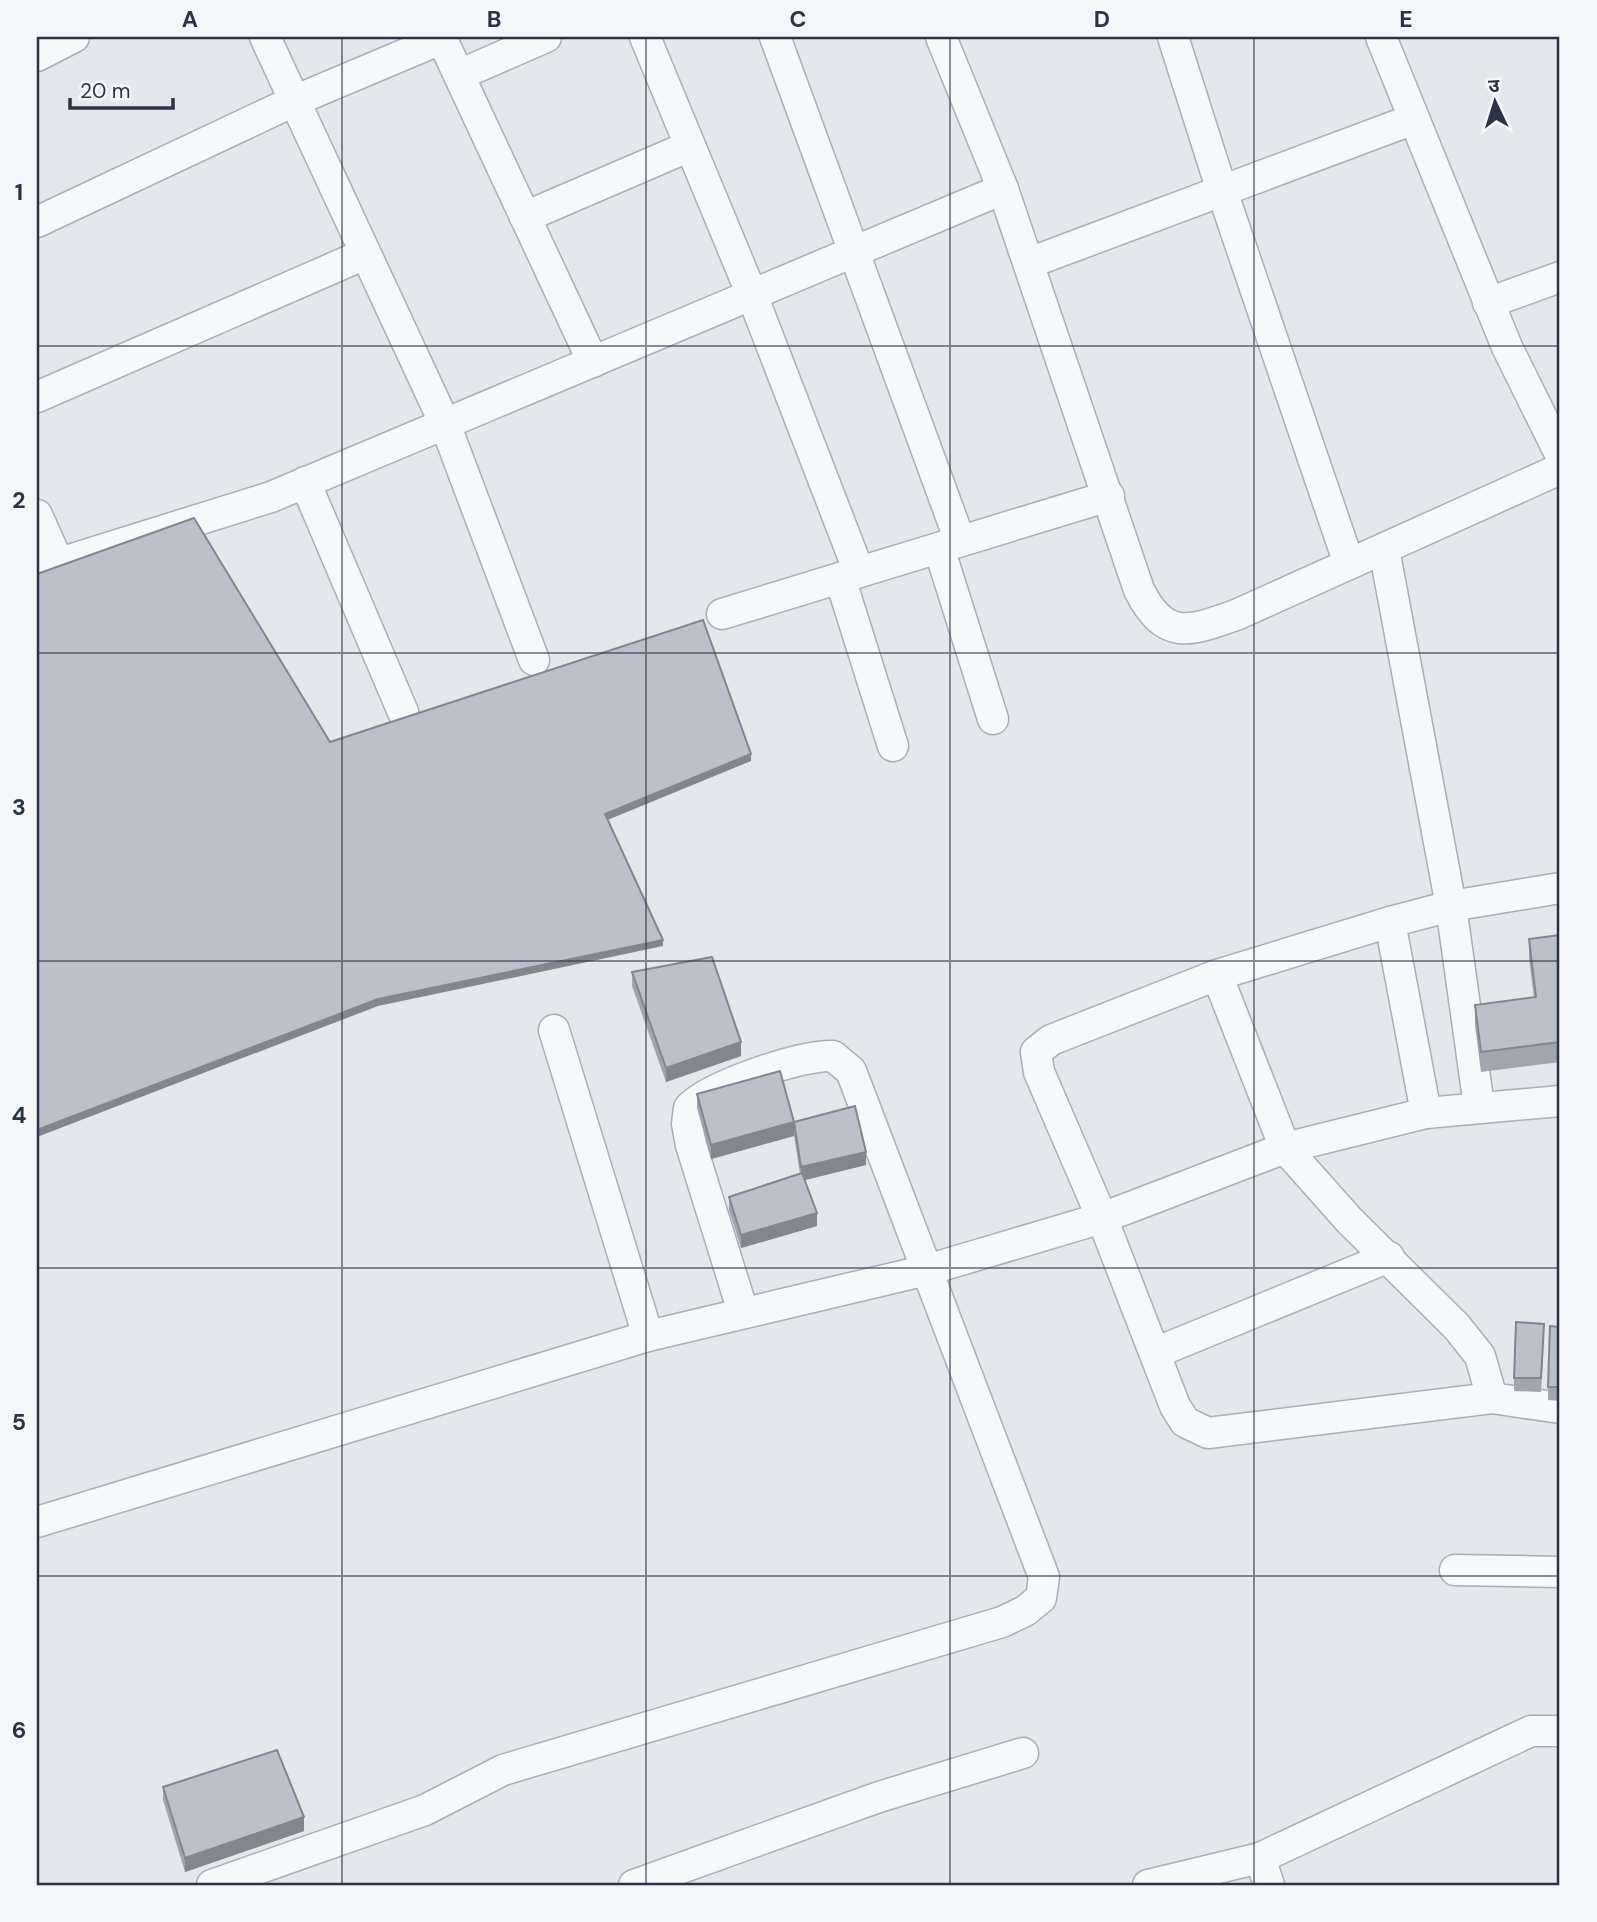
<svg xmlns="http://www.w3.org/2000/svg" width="1597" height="1922" font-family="'DM Sans','Noto Sans Devanagari',sans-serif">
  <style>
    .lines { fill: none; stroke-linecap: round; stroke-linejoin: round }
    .minor-casing { stroke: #a9aeb7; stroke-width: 33 }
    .minor { stroke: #f7f8fa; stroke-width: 30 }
    .wall { fill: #a1a5ae }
    .shaded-wall { fill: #83868d }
    .building { fill: #bbc0ca; stroke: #83868d; stroke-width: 2 }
    .grid { fill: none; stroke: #2b3445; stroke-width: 2; stroke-opacity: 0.55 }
    .neatline { fill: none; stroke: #2b3445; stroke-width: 2.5 }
    .grid-label { font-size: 23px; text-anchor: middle; font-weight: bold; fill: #2b3445 }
  </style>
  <rect width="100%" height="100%" fill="#e4e7ec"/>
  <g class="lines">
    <!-- minor casing -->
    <g class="minor-casing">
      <g id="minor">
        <polyline points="265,37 445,424 534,660"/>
        <polyline points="441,37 593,362"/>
        <polyline points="645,37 752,295 859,572"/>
        <polyline points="775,37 960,541"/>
        <path d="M941 37 1003 189 1139 590C1165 641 1188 632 1236 615L1560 469"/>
        <polyline points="1173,37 1222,191 1349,564"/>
        <polyline points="1381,37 1507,347 1560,454"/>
        <polyline points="37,56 74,37"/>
        <polyline points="459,75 546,37"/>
        <polyline points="525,217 690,146"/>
        <polyline points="37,222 294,101 441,39"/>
        <polyline points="1029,263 1414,119"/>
        <polyline points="1488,303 1560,277"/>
        <polyline points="37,397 365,254"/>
        <polyline points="305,482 403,712"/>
        <polyline points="37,515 58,562"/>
        <polyline points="939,548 993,719"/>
        <polyline points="1384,549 1451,906 1479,1106"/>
        <polyline points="37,570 271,497 1003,189"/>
        <polyline points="840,578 893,746"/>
        <polyline points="722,614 1109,496"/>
        <polyline points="1390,922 1426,1113"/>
        <polyline points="1217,975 1285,1148 1349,1220 1457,1327 1480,1356 1492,1398 1560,1408"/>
        <polyline points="554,1030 648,1336"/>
        <polyline points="1155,1353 1389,1257"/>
        <polyline points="1492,1398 1208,1433 1185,1422 1175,1406 1102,1218 1039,1072 1036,1052 1051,1040 1217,975 1390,922 1451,906 1560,888"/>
        <polyline points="37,1522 648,1336 927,1270 1102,1218 1285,1148 1426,1113 1560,1101"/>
        <polyline points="1455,1570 1560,1572"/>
        <polyline points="1260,1858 1269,1885"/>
        <path d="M212 1885 425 1810 503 1770 1002 1622 1025 1611 1041 1598 1044 1577 851 1071 833 1056C803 1054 709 1086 689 1108L687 1124 691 1145 743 1312"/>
        <polyline points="634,1885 879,1797 1023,1753"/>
        <polyline points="1148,1885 1260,1858 1531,1731 1560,1731"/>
      </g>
    </g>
    <!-- minor -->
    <use href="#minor" class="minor"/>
  </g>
  <!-- wall -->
  <g class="wall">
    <polygon points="1560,935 1560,1062 1481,1072 1475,1025 1475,1005 1534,998 1529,959 1529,939"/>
    <polygon points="632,972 741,1056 666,1082 632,986"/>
    <polygon points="697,1094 794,1122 866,1165 805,1180 817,1226 741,1248 729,1210 729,1197 800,1174 794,1136 711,1159 697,1108"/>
    <polygon points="1560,1327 1560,1401 1548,1400 1548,1387"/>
    <polygon points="1544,1338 1541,1392 1514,1391 1514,1378"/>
    <polygon points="163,1787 304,1831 185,1872 163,1800"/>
  </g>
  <!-- shaded-wall -->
  <g class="shaded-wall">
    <polygon points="751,754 751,761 605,821 605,814"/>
    <polygon points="663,940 663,946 378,1006 37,1137 37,1130 378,999"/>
    <polygon points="741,1042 741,1056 666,1082 666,1068"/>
    <polygon points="794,1122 794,1136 711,1159 711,1145"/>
    <polygon points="866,1152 866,1165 801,1181 801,1167"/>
    <polygon points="817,1213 817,1226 741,1248 741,1235"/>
    <polygon points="304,1817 304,1831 185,1872 185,1858"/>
  </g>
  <!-- building -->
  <g class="building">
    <polygon points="194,518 330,742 703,620 751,754 605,814 663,940 378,999 37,1130 37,574"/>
    <polygon points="1560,935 1560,1042 1481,1052 1475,1005 1536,997 1529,939"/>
    <polygon points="712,957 741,1042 666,1068 632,972"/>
    <polygon points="780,1071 794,1122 711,1145 697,1094"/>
    <polygon points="855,1106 866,1152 801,1167 794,1122"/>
    <polygon points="802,1173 817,1213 741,1235 729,1197"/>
    <polygon points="1516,1322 1544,1324 1541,1378 1514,1378"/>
    <polygon points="1550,1326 1560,1327 1560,1387 1548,1387"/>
    <polygon points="277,1750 304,1817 185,1858 163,1787"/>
  </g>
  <!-- grid -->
  <path class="grid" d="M342 37V1885M646 37V1885M950 37V1885M1254 37V1885M37 346H1560M37 653H1560M37 961H1560M37 1268H1560M37 1576H1560"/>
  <!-- border -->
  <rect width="1597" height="1922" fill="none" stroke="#f4f6f9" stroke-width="77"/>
  <!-- north arrow -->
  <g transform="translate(1495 102) rotate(356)" stroke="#f4f6f9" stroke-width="5" paint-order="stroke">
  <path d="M0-5L12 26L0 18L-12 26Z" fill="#2b3445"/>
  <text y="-10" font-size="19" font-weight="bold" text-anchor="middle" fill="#2b3445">उ</text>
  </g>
  <!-- scale -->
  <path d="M70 98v10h103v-10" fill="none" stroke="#2b3445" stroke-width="3.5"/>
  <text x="80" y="98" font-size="21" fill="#2b3445" stroke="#f4f6f9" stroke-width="5" paint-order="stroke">20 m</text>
  <rect x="38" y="38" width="1520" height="1846" class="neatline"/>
  <g class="grid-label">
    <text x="190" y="27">A</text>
    <text x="494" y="27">B</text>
    <text x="798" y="27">C</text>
    <text x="1102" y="27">D</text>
    <text x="1406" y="27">E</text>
    <text x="19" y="200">1</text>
    <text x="19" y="508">2</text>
    <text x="19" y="815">3</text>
    <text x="19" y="1123">4</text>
    <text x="19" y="1430">5</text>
    <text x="19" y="1738">6</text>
  </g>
</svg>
